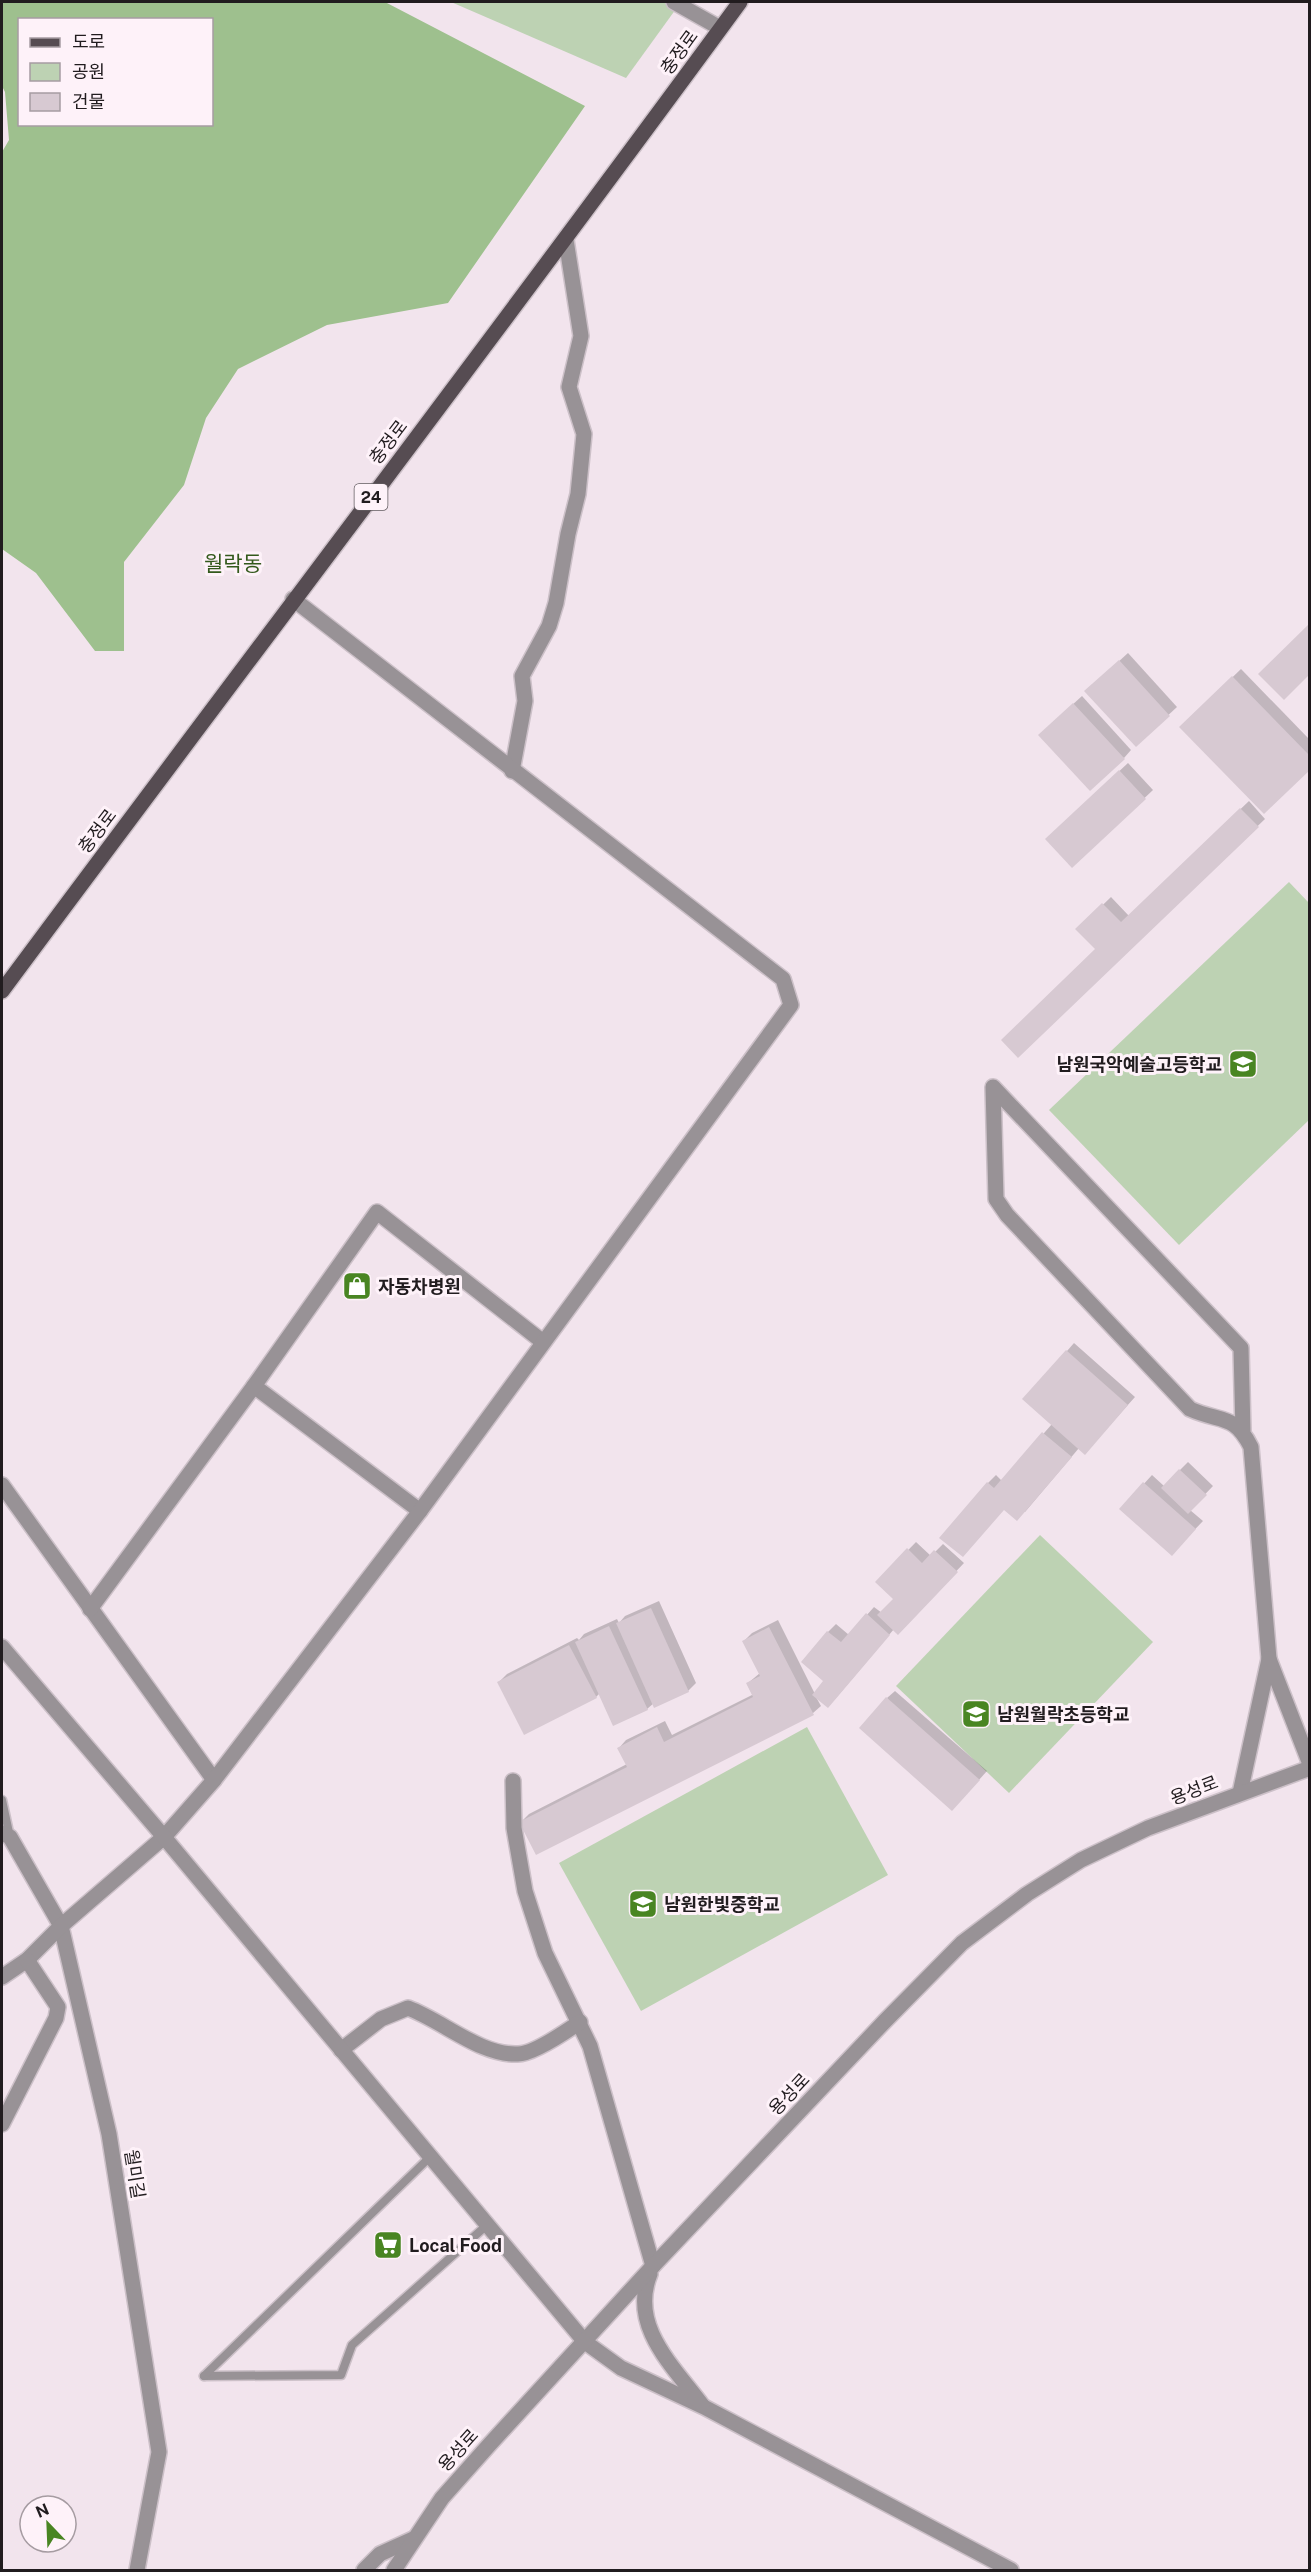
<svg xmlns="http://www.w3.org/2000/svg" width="1311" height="2572" font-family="'Public Sans','Noto Sans KR',sans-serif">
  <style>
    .green { fill: #bdd2b3 }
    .forest { fill: #9ec08e; fill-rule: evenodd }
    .shadow { fill: #0003 }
    .building { fill: #d7c9d2 }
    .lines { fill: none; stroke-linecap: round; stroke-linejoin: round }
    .service-casing { stroke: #ccc0c8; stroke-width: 11 }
    .minor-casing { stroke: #ccc0c8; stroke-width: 18 }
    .tertiary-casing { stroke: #ccc0c8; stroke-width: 18 }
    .primary-casing { stroke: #ccc0c8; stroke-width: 18 }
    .service { stroke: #989296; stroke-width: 8 }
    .minor { stroke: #989296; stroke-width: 15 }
    .tertiary { stroke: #989296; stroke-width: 15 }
    .primary { stroke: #564c52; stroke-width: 15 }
    .labels { text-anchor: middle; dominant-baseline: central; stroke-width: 6; stroke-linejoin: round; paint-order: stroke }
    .shield { fill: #fef2f9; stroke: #635c60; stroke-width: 1.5 }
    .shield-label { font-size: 16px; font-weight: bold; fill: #211c1f }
    .street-label { font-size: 18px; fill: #211c1f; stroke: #fef2f9 }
    .poi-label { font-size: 18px; font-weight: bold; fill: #211c1f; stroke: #fef2f9; text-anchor: start }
    .quarter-label { font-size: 21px; fill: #33591c; stroke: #fef2f9 }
  </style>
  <rect width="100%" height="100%" fill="#f2e4ed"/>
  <!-- green -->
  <g class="green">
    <polygon points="451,2 681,2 626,78"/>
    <polygon points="1289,882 1309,903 1309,1120 1179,1245 1049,1110"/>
    <polygon points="1040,1535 1153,1642 1009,1793 896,1686"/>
    <polygon points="807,1727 888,1875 641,2011 559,1863"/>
  </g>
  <!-- forest -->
  <path class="forest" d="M2 2H385L585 106 448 303 327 325 238 369 206 418 184 485 124 562V651H95L36 573 2 549V152L9 140 5 92 2 86ZM20 20H212V124H20Z"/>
  <!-- shadow -->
  <g class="shadow">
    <polygon points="1128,653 1177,707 1136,745 1094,684"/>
    <polygon points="1241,669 1310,740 1310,768 1181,727"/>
    <polygon points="1082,696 1131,750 1124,758 1048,727"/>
    <polygon points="1128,763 1153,790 1072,866 1055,831"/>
    <polygon points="1249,801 1265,819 1018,1055 1097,949 1078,929 1111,897 1129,916"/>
    <polygon points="1074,1343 1135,1397 1092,1445 1079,1448 1025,1512 1004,1509 941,1537 988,1483 996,1475 1002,1481 1052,1424 1067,1351"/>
    <polygon points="1188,1462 1213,1486 1190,1510 1203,1521 1179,1546 1121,1509 1152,1475 1164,1486"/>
    <polygon points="916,1542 931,1556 943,1544 964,1563 898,1633 894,1629 835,1699 816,1697 821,1706 813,1713 521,1822 529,1814 627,1764 619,1748 626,1740 665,1721 672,1735 754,1694 748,1683 760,1673 744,1641 752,1633 778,1620 815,1694 826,1681 828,1632 836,1624 849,1635 874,1607 882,1613 895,1598 877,1582"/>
    <polygon points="659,1601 696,1683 688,1691 654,1703 647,1709 600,1693 596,1697 499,1682 507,1674 577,1638 579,1640 584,1634 617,1619 619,1623 625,1616"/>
    <polygon points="895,1691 987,1771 960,1801 887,1698"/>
  </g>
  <!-- building -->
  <g class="building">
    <polygon points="1310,623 1310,674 1284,700 1258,674"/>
    <polygon points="1119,660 1170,716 1136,747 1084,691"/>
    <polygon points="1232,676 1310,756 1310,770 1264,814 1179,727"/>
    <polygon points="1073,703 1125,759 1090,791 1038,735"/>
    <polygon points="1119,770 1146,799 1072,868 1045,839"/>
    <polygon points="1240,808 1259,827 1018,1058 1001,1040 1095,949 1075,929 1102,903 1121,922"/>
    <polygon points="1066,1350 1128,1405 1085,1455 1022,1399"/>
    <polygon points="1042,1432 1072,1457 1017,1521 1004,1510 963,1557 939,1538 987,1482 994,1488"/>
    <polygon points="1179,1469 1207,1495 1188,1514 1161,1488"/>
    <polygon points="1143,1482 1196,1529 1172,1556 1119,1509"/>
    <polygon points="907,1548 922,1563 934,1550 958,1572 898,1635 877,1615 893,1599 875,1582"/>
    <polygon points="651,1608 689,1692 654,1708 616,1623"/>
    <polygon points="866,1613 890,1635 828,1708 812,1695 823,1681 801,1662 827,1631 841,1642"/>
    <polygon points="609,1626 648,1710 613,1726 575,1642"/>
    <polygon points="769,1627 814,1715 536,1855 519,1822 627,1767 617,1748 657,1727 664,1742 753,1697 746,1683 760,1676 742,1641"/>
    <polygon points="569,1645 597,1698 524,1735 497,1682"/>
    <polygon points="886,1697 980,1780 952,1811 859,1728"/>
  </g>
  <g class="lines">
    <!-- service casing -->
    <g class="service-casing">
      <g id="service">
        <polyline points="2,1800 10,1837"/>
        <polyline points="204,2376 341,2375 352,2345 487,2225"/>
        <polyline points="204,2376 430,2157"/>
      </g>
    </g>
    <!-- minor casing -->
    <g class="minor-casing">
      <g id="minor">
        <polyline points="674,2 720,28"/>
        <polyline points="512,771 525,701 522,676 549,626 556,603 568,534 578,494 584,434 569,387 581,336 566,240"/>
        <polyline points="254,1386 420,1511"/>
        <path d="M1243 1432 1241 1348 993 1087 996 1199 1007 1215 1190 1409C1221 1423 1234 1413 1251 1447L1269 1659"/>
        <polyline points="2,1485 214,1780"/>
        <polyline points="90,1609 254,1386 377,1212 543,1342"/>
        <polyline points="513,1781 514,1828 525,1891 545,1953 590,2046 653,2266"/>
        <polyline points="1240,1793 1269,1659 1310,1764"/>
        <polyline points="2,1833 10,1837 61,1926 109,2134 159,2452 137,2570"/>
        <polyline points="2,1977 27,1960 61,1926 164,1837 214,1780 420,1511 791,1005 783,979 293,599"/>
        <path d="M341 2050 381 2019 408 2008C443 2021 481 2056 518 2054 533 2054 567 2031 580 2022"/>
        <polyline points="2,2124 56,2018 58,2007 27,1960"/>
        <polyline points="364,2570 380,2554 413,2539"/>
      </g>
    </g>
    <!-- tertiary casing -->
    <g class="tertiary-casing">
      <g id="tertiary">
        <polyline points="2,1647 164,1837 585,2342 621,2368 704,2407 1011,2570"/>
        <path d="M650 2274C629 2326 673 2366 702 2405"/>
        <polyline points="394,2570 442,2498 490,2444 653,2266 885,2021 962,1943 1027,1894 1081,1860 1148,1828 1310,1768"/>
      </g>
    </g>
    <!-- primary casing -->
    <g class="primary-casing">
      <path id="primary" d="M2 991C247 661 497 334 740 2"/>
    </g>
    <!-- service -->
    <use href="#service" class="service"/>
    <!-- minor -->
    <use href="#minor" class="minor"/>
    <!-- tertiary -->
    <use href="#tertiary" class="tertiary"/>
    <!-- primary -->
    <use href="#primary" class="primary"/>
  </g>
  <!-- icons -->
  <defs>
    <g id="school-square" transform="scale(1.5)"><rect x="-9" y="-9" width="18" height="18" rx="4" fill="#498522" stroke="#fef2f9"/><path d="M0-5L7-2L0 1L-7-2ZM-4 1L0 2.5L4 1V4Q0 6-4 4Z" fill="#fff"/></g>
    <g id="shop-square" transform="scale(1.5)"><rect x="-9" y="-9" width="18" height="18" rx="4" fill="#498522" stroke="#fef2f9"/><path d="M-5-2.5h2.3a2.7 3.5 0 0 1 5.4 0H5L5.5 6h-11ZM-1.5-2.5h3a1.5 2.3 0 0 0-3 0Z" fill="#fff"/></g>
    <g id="supermarket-square" transform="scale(1.5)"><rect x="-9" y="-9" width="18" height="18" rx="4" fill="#498522" stroke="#fef2f9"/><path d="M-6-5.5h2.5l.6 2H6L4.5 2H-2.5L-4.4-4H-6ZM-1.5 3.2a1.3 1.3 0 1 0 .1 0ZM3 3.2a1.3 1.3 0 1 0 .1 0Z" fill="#fff"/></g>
  </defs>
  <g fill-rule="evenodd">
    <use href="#school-square" x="1243" y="1064"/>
    <use href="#shop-square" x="357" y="1286"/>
    <use href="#school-square" x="976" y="1714"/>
    <use href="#school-square" x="643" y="1904"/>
    <use href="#supermarket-square" x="388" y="2245"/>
  </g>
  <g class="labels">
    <!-- shield labels -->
    <rect class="shield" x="354.5" y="484" width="33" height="26" rx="4.5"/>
    <g class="shield-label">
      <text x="371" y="497">24</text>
    </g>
    <!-- street labels -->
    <g class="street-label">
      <text transform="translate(679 52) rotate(-54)">충정로</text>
      <text transform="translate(388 442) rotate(-53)">충정로</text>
      <text transform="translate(97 831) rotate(-53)">충정로</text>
      <text transform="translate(1194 1790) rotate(-21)">용성로</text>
      <text transform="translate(789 2094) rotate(-47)">용성로</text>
      <text transform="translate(135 2174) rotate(81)">월미길</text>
      <text transform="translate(458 2450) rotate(-48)">용성로</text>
    </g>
    <!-- poi labels -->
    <g class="poi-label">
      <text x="1222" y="1064" text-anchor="end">남원국악예술고등학교</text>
      <text x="378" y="1286">자동차병원</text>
      <text x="997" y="1714">남원월락초등학교</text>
      <text x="664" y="1904">남원한빛중학교</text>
      <text x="409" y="2245">Local Food</text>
    </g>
    <!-- quarter labels -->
    <g class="quarter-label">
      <text x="233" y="563">월락동</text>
    </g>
  </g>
  <!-- border -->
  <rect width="1311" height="2572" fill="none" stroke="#211c1f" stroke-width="6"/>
  <!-- legend -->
  <rect x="18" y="18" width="195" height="108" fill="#fef2f9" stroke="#a69ca2" stroke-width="1.5"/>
  <rect x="30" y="38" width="30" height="9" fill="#564c52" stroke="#a69ca2" stroke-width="1.5"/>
  <text x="72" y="48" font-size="18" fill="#211c1f">도로</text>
  <rect x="30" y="63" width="30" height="18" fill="#bdd2b3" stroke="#a69ca2" stroke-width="1.5"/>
  <text x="72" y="78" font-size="18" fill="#211c1f">공원</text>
  <rect x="30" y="93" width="30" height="18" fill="#d7c9d2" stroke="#a69ca2" stroke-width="1.5"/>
  <text x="72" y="108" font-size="18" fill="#211c1f">건물</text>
  <!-- north arrow -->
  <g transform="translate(48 2524) rotate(337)"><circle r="28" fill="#fef2f9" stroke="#a69ca2" stroke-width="1.5"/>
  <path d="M0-4.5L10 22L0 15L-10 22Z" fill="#498522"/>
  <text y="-9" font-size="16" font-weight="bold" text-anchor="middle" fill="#211c1f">N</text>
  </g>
</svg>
